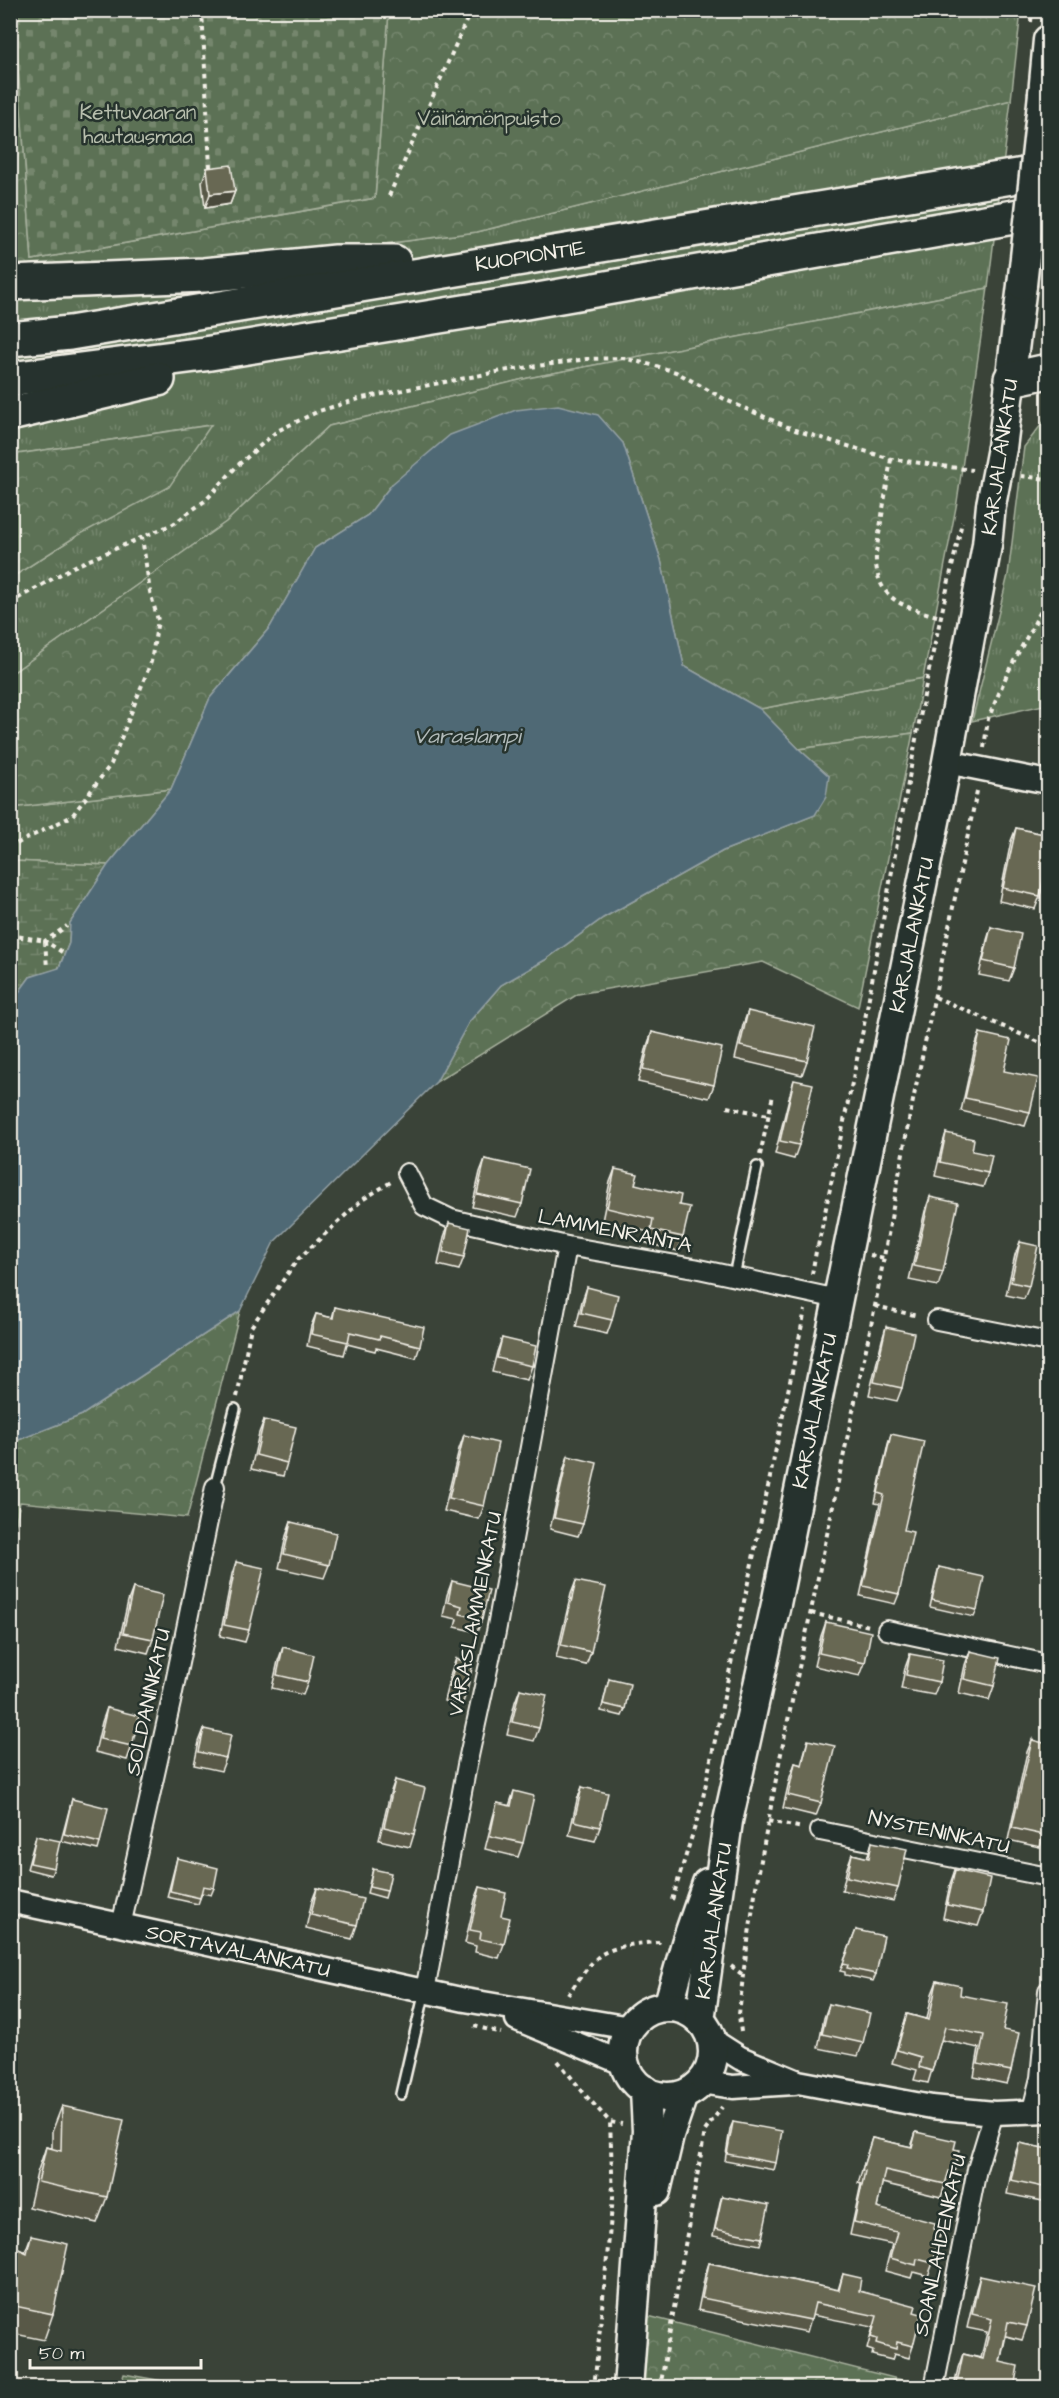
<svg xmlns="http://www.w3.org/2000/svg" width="1059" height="2398" font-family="'Architects Daughter',sans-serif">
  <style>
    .grass { fill: url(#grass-tufts); stroke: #a8b19e; stroke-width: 1.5 }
    .forest { fill: url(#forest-crowns); stroke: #a8b19e; stroke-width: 1.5 }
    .wetland { fill: url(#wetland-marsh); stroke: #a8b19e; stroke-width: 1.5 }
    .cemetery { fill: url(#cemetery-stones); stroke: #a8b19e; stroke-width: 1.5 }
    .water { fill: #506975; stroke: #929fa3; stroke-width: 1.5 }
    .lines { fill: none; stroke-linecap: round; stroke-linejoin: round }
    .service-casing { stroke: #f4f1e8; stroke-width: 14 }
    .minor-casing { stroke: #f4f1e8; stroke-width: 22 }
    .tertiary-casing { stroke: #f4f1e8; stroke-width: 27 }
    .primary-casing { stroke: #f4f1e8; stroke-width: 33 }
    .motorway-casing { stroke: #f4f1e8; stroke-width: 38 }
    .path { stroke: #f4f1e8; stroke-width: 4; stroke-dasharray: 4.5 4.5; stroke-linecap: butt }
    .service { stroke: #26332d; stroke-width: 9 }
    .minor { stroke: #26332d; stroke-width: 18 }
    .tertiary { stroke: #26332d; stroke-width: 22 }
    .primary { stroke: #26332d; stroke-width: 28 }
    .motorway { stroke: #26332d; stroke-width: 33 }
    .primary-bridge-casing { stroke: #f4f1e8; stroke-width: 33; stroke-linecap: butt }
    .primary-bridge { stroke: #26332d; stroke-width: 28 }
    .wall { fill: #595947; stroke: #f4f1e8; stroke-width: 1.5 }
    .shaded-wall { fill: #49493a; stroke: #f4f1e8; stroke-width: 1.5 }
    .building { fill: #686853; stroke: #f4f1e8; stroke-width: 1.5 }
    .labels { text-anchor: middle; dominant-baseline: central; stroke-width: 5; stroke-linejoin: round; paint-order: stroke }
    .park-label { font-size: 21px; fill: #b7bead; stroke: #26332d }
    .street-label { font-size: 21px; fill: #f4f1e8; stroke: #26332d }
    .water-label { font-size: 22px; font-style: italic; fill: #b2bbba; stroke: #26332d }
  </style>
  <defs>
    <pattern id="grass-tufts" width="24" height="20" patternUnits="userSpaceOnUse" patternTransform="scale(1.5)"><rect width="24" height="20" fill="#5c7155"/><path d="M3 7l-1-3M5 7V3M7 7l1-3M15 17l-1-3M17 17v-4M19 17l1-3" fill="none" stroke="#74866d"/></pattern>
    <pattern id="forest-crowns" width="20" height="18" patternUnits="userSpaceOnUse" patternTransform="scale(1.5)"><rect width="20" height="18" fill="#5c7155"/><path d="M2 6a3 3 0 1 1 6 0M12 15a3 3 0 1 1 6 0" fill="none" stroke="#74866d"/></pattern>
    <pattern id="wetland-marsh" width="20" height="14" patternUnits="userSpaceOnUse" patternTransform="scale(1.5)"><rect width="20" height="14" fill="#5c7155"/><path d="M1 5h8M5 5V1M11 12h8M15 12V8" fill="none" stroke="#74866d"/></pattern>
    <pattern id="cemetery-stones" width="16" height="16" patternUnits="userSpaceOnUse" patternTransform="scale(1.5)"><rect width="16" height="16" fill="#5c7155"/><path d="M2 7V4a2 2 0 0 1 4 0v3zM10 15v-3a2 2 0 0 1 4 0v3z" fill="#74866d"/></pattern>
  </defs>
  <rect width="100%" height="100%" fill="#3a4338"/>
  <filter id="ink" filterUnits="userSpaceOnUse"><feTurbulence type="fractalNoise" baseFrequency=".0167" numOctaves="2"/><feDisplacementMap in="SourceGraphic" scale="12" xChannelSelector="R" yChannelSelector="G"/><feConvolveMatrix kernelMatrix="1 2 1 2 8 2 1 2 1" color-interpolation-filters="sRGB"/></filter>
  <g filter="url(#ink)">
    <!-- grass -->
    <g class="grass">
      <polygon points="1011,100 988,288 528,378 329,426 226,522 11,674 11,578 75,537 210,425 11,455 11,275 336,250 477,232"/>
      <polygon points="1048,416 1048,704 972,721 1008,575 1024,447"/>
      <polygon points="923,678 913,733 799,749 760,709"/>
      <polygon points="171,789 108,865 11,861 11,808"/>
      <polygon points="124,2374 196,2387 120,2387"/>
    </g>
    <!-- forest -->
    <g class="forest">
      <polygon points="10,11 14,11 32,260 375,198 389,11 1021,11 1011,100 477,232 336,250 11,275"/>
      <polygon points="988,288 957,502 923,678 760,709 684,666 661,560 623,443 392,484 368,515 315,548 270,627 210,698 171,789 11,808 11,674 226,522 329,426 528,378"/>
      <polygon points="211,425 169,487 75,537 11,578 11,455"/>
      <polygon points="913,733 858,1007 763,962 578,994 436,1082 469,1022 501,985 545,960 603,918 723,851 815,815 829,776 799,749"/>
      <polygon points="240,1311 187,1518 20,1502 11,1547 11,1443 82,1415"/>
      <polygon points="640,2314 930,2387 930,2388 634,2388"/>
    </g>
    <!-- wetland -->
    <polygon class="wetland" points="11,861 108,865 70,923 69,943 58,969 30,977 11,1003"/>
    <!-- cemetery -->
    <polygon class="cemetery" points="14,11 389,11 375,198 32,260"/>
    <!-- water -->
    <polygon class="water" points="558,405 598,415 623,443 661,560 684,666 760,709 799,749 829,776 826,797 815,815 723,851 603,918 545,960 501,985 469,1022 436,1082 274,1242 240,1311 82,1415 11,1443 11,1003 30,977 59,968 69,943 70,923 108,865 171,789 210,698 270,627 315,548 368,515 392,484 450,435 516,410"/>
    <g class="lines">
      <!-- service casing -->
      <g class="service-casing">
        <g id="service">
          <polyline points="734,1276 757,1167"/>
          <polyline points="215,1487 235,1409"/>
          <polyline points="401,2094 425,1991"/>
        </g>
      </g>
      <!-- minor casing -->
      <g class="minor-casing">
        <g id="minor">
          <polyline points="407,1173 424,1206 451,1219 567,1246 694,1268 838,1299"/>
          <polyline points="937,1320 1048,1342"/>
          <polyline points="887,1630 1048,1664"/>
          <polyline points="820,1831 1048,1877"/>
          <polyline points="121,1926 171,1702 215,1487"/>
          <polyline points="425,1991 467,1765 496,1632 567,1246"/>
          <polyline points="1032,2110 1040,2078 1048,1991"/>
          <polyline points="934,2388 977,2169 994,2113"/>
        </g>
      </g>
      <!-- tertiary casing -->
      <g class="tertiary-casing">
        <g id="tertiary">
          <polyline points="947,762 1048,782"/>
          <polyline points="10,1901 465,2000 630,2028"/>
          <polyline points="517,2019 625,2064"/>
          <polyline points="712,2040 740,2058 798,2082 932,2107 994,2113 1048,2111"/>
          <polyline points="701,2082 733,2087 794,2083"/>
        </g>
      </g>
      <!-- primary casing -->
      <g class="primary-casing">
        <g id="primary">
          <polyline points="1043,94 1048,40"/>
          <polyline points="1002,448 1022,285"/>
          <polyline points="668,2007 686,1943 707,1883"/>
          <circle cx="668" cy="2052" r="45"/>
          <polyline points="700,2020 728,1821 776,1604 947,762 987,545 991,505"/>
          <polyline points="656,2191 669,2136 683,2095"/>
          <polyline points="628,2388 647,2131 645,2090"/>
        </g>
      </g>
      <!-- motorway casing -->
      <g class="motorway-casing">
        <g id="motorway">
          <polyline points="10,283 204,275 336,262 394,262"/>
          <polyline points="10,339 70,333 1048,171"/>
          <polyline points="10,379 204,354 526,302 1048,211"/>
          <polyline points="1011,379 1048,371"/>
          <polyline points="10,414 158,379"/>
        </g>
      </g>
      <!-- path -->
      <g class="path">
        <polyline points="202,10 210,167"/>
        <polyline points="1031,22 1032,10"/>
        <polyline points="389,196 471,10"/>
        <path d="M891 459 876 553C874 599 902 607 941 617"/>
        <polyline points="1021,476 1048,479"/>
        <polyline points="10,603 73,567 173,524 206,500 237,466 277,431 319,411 362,398 502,371 587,359 623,358 656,366 676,372 728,401 795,430 891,459 972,470"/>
        <polyline points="984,748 988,719 1008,672 1048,598"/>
        <polyline points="10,849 12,846 72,816 111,764 151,662 158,620 150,592 142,537"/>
        <polyline points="10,935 45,941 47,968"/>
        <polyline points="62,952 45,941 67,926"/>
        <polyline points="935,997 1048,1046"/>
        <polyline points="727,1107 768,1115"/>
        <polyline points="760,1155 773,1095"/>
        <polyline points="818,1246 863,1030 927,679 962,522"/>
        <polyline points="870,1255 884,1258"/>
        <polyline points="812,1274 817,1246"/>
        <polyline points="875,1306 918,1316"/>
        <polyline points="237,1397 251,1327 297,1260 362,1200 391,1182"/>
        <polyline points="811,1613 869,1626"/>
        <polyline points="768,1821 803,1828"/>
        <polyline points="672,1900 701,1807 805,1310"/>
        <polyline points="731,1966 743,1975"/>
        <path d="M568 1995C575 1984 591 1961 602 1954 618 1945 641 1943 659 1942L660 1938"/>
        <polyline points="474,2026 501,2033"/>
        <polyline points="741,2032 739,2015 743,1975 756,1887 779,1763 875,1306 909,1120 977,791"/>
        <polyline points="558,2061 587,2097 610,2122 622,2124"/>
        <polyline points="594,2388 613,2197 610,2122"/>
        <polyline points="660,2388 705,2131 722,2107"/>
      </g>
      <!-- service -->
      <use href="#service" class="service"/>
      <!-- minor -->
      <use href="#minor" class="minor"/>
      <!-- tertiary -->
      <use href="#tertiary" class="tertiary"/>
      <!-- primary -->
      <use href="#primary" class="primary"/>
      <!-- motorway -->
      <use href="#motorway" class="motorway"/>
      <!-- primary-bridge casing -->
      <g class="primary-bridge-casing">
        <g id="primary-bridge">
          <polyline points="1022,285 1043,94"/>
          <polyline points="991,505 1002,448"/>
        </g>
      </g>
      <!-- primary-bridge -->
      <use href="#primary-bridge" class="primary-bridge"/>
    </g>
    <!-- wall -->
    <g class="wall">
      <polygon points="207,168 235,191 230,204 205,208 202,182"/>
      <polygon points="1016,828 1048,835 1048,879 1047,885 1042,884 1040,896 1035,909 999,901 1011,841"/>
      <polygon points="991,927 1014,968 1009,981 979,975 987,940"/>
      <polygon points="748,1011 807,1061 802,1075 735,1059 743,1025"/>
      <polygon points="652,1032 714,1085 709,1098 638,1082 647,1046"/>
      <polygon points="980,1033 1030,1112 1025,1126 961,1111 975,1047"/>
      <polygon points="794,1080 799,1145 794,1159 775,1154 790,1094"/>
      <polygon points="946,1133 988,1173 983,1187 935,1176 942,1146"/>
      <polygon points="485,1159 522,1204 517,1217 472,1207 480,1172"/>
      <polygon points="615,1169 635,1184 679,1205 683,1237 678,1251 646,1243 649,1232 602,1221 610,1182"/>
      <polygon points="930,1197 943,1272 938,1286 909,1280 925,1211"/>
      <polygon points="449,1223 464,1257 459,1270 438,1265 444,1237"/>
      <polygon points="1020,1242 1029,1286 1024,1299 1006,1295 1015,1255"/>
      <polygon points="587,1287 612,1320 607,1334 576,1327 582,1301"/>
      <polygon points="335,1307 420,1346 416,1358 376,1348 375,1351 347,1344 344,1355 307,1346 311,1326 316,1314 332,1318"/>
      <polygon points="886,1327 902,1388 897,1401 869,1395 882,1340"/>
      <polygon points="502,1338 532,1366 527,1380 492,1372 497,1352"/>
      <polygon points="264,1420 287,1463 283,1476 251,1469 259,1433"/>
      <polygon points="891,1434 904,1530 899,1594 895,1604 860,1596 880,1504 875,1503 888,1444"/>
      <polygon points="464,1435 484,1506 479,1519 444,1511 459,1449"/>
      <polygon points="568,1456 583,1524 578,1536 550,1529 564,1468"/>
      <polygon points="291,1522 329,1565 324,1578 279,1568 286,1536"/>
      <polygon points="236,1562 249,1630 245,1642 220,1636 232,1574"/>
      <polygon points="939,1567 977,1610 974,1617 930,1607 937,1574"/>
      <polygon points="452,1581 482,1619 477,1632 455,1627 457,1619 443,1616 447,1595"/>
      <polygon points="576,1581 591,1652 586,1665 556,1658 571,1594"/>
      <polygon points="133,1588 153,1639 148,1653 118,1646 128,1601"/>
      <polygon points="826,1622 865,1663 860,1676 814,1666 821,1636"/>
      <polygon points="283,1647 308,1682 303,1695 272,1688 278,1661"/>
      <polygon points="970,1651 994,1686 989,1700 959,1693 965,1665"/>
      <polygon points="910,1654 939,1682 934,1695 901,1689 905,1668"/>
      <polygon points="456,1659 467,1691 462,1705 444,1701 451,1672"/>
      <polygon points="609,1679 625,1709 622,1716 601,1711"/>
      <polygon points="520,1689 539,1728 534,1741 507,1735 515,1702"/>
      <polygon points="107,1708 132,1746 127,1760 95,1752 102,1722"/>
      <polygon points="204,1729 226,1758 221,1771 194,1765 199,1742"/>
      <polygon points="808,1740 821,1803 816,1816 783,1808 790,1777 795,1763 801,1765"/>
      <polygon points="1032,1740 1044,1835 1040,1847 1008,1840 1027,1752"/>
      <polygon points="395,1780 414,1834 410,1847 379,1840 390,1794"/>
      <polygon points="582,1787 600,1827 595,1841 569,1835 577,1800"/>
      <polygon points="514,1791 523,1843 518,1857 485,1849 493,1817 497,1803 509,1806"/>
      <polygon points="72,1799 100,1843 98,1850 61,1841"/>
      <polygon points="36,1836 54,1868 51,1875 27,1869"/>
      <polygon points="872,1842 898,1888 893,1901 842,1890 847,1868 852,1854 867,1858"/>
      <polygon points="177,1858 214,1888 211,1895 202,1893 198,1904 167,1897"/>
      <polygon points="373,1869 387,1891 385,1898 367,1893"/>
      <polygon points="955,1870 983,1912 978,1926 943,1918 950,1884"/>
      <polygon points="480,1887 501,1916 504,1944 499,1958 475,1952 476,1946 465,1943 475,1900"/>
      <polygon points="317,1888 357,1925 352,1939 306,1928 312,1901"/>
      <polygon points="856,1930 876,1974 873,1981 845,1975 845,1972 840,1971"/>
      <polygon points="937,1981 960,1995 1003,2030 1011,2071 1007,2084 974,2077 979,2048 941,2040 928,2083 914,2080 917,2070 892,2063 907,2014 927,2019 932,1994"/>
      <polygon points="829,2004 863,2043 858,2056 818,2048 824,2018"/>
      <polygon points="62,2106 107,2197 97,2223 29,2207 37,2173 46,2147 52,2148 52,2132"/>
      <polygon points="733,2122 776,2163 774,2170 725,2161 730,2129"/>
      <polygon points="916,2132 954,2149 954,2173 949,2186 945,2185 941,2197 882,2183 877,2208 934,2229 933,2263 928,2276 913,2272 911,2278 885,2271 892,2244 850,2235 861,2184 858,2183 872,2138 911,2147"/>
      <polygon points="1019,2143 1048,2149 1048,2202 1007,2194 1014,2157"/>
      <polygon points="722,2196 762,2238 760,2245 713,2236 720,2202"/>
      <polygon points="31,2236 53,2314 44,2340 10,2333 10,2245 25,2252"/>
      <polygon points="709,2263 838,2290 843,2274 859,2291 914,2312 913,2346 909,2358 894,2354 892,2360 872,2355 873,2351 867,2349 873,2327 812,2315 807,2332 698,2310 705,2275"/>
      <polygon points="980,2276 1027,2326 1022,2340 1006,2336 1000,2362 1014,2388 954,2388 958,2368 963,2354 981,2358 987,2332 967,2328 976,2289"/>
    </g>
    <!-- shaded-wall -->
    <polygon class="shaded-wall" points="235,191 230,204 205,208 210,194"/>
    <!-- building -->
    <g class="building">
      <polygon points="231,165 235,191 210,194 207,168"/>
      <polygon points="1016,828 1048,835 1048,871 1045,870 1040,896 1003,888"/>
      <polygon points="991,927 1021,934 1014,968 983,961"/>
      <polygon points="748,1011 815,1027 807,1061 740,1046"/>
      <polygon points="652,1032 722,1048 714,1085 643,1069"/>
      <polygon points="980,1033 1011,1040 1004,1071 1038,1078 1030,1112 965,1098"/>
      <polygon points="794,1080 813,1084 799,1145 780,1141"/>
      <polygon points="946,1133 974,1139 972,1151 992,1155 988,1173 940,1162"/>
      <polygon points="485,1159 530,1169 522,1204 477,1194"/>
      <polygon points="615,1169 638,1174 635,1184 681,1195 679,1205 690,1207 683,1237 651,1230 653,1219 607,1208"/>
      <polygon points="930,1197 958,1203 943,1272 914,1266"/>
      <polygon points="449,1223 470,1228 464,1257 443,1252"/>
      <polygon points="1020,1242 1038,1246 1029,1286 1011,1282"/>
      <polygon points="587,1287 618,1295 612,1320 581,1313"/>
      <polygon points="335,1307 424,1327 420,1346 380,1336 379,1339 350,1332 348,1342 311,1334 316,1314 333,1318"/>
      <polygon points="886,1327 914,1333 902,1388 874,1382"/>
      <polygon points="502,1338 536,1346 532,1366 497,1358"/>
      <polygon points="264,1420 296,1427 287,1463 256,1455"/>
      <polygon points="891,1434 924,1441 904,1530 913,1532 899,1594 863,1586 884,1495 878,1493"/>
      <polygon points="464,1435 498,1443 484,1506 449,1498"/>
      <polygon points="568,1456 597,1463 583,1524 554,1518"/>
      <polygon points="291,1522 336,1533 329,1565 284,1554"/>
      <polygon points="236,1562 264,1568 249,1630 224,1625"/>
      <polygon points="939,1567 984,1577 977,1610 932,1600"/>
      <polygon points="452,1581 489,1590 482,1619 460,1614 462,1606 448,1602"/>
      <polygon points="576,1581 606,1587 591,1652 561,1645"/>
      <polygon points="133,1588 163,1595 153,1639 123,1633"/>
      <polygon points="826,1622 871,1632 865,1663 819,1653"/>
      <polygon points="283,1647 314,1655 308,1682 277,1675"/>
      <polygon points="970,1651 1000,1658 994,1686 964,1679"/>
      <polygon points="910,1654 943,1660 939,1682 906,1675"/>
      <polygon points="456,1659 473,1663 467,1691 449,1687"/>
      <polygon points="609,1679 630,1684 625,1709 603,1704"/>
      <polygon points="520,1689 547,1695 539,1728 512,1722"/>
      <polygon points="107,1708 139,1716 132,1746 100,1739"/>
      <polygon points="204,1729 231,1735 226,1758 199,1752"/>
      <polygon points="808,1740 835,1746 821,1803 788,1795 795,1763 802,1765"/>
      <polygon points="1032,1740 1048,1744 1048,1751 1041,1784 1048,1785 1048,1814 1044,1835 1012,1828"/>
      <polygon points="395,1780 425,1788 414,1834 384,1827"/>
      <polygon points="582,1787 608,1793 600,1827 574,1821"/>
      <polygon points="514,1791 534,1796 523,1843 490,1836 497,1803 511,1806"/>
      <polygon points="72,1799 108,1808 100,1843 64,1834"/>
      <polygon points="36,1836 60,1841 54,1868 30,1863"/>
      <polygon points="872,1842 907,1849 898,1888 847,1877 852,1854 869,1858"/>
      <polygon points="177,1858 218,1868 214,1888 203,1886 200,1898 170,1891"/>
      <polygon points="373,1869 391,1873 387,1891 369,1887"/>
      <polygon points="955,1870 990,1878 983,1912 947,1905"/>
      <polygon points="480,1887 506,1893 501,1916 510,1918 504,1944 480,1939 481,1932 470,1930"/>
      <polygon points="317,1888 363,1899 357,1925 311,1915"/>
      <polygon points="856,1930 884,1936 876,1974 847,1968 848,1965 843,1964"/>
      <polygon points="937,1981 961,1986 960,1995 1008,2004 1003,2030 1019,2033 1011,2071 978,2064 984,2035 945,2027 932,2071 919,2067 921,2057 897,2050 907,2014 929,2020"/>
      <polygon points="829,2004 870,2013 863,2043 822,2034"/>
      <polygon points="62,2106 124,2120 107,2197 38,2182 46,2147 61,2151"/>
      <polygon points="733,2122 782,2131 776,2163 727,2154"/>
      <polygon points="916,2132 956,2141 954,2149 959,2150 954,2173 949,2171 945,2184 885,2170 877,2208 935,2223 934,2229 941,2231 933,2263 917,2259 916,2265 890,2258 897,2232 854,2222 865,2171 862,2170 872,2138 912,2147"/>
      <polygon points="1019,2143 1048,2149 1048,2188 1011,2180"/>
      <polygon points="722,2196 769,2205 762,2238 715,2229"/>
      <polygon points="31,2236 68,2244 53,2314 10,2305 10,2245 27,2253"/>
      <polygon points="709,2263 839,2290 843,2274 861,2278 859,2291 916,2306 914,2312 921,2314 913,2346 897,2342 896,2349 876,2343 877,2339 871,2337 877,2316 815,2303 811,2320 702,2298"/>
      <polygon points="980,2276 1036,2288 1027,2326 1008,2322 1000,2362 1018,2366 1014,2388 956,2388 963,2354 983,2359 992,2319 972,2314"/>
    </g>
  </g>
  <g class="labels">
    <!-- park labels -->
    <g class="park-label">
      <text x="138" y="112">Kettuvaaran<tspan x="138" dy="24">hautausmaa</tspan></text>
      <text x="489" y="118">Väinämönpuisto</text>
    </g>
    <!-- street labels -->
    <g class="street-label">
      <text transform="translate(530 256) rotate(-9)">KUOPIONTIE</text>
      <text transform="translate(1000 457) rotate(-82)">KARJALANKATU</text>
      <text transform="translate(912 935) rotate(-79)">KARJALANKATU</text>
      <text transform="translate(615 1231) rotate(11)">LAMMENRANTA</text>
      <text transform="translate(815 1411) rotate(-79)">KARJALANKATU</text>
      <text transform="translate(475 1614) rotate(-79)">VARASLAMMENKATU</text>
      <text transform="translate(148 1702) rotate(-78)">SOLDANINKATU</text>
      <text transform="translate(939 1832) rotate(12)">NYSTENINKATU</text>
      <text transform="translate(714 1921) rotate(-82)">KARJALANKATU</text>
      <text transform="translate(238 1951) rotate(12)">SORTAVALANKATU</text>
      <text transform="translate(940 2245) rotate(-78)">SOANLAHDENKATU</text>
    </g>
    <!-- water labels -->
    <g class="water-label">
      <text x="467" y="736">Varaslampi</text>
    </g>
  </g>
  <!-- margin -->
  <rect width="1059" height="2398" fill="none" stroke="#26332d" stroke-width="36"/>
  <rect x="18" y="18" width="1023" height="2362" fill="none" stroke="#f4f1e8" stroke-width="2" filter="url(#ink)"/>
  <!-- scale -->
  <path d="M30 2359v9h171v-9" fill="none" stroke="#f4f1e8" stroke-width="3"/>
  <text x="39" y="2359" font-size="18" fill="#f4f1e8" stroke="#26332d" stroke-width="4.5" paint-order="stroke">50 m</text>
</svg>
